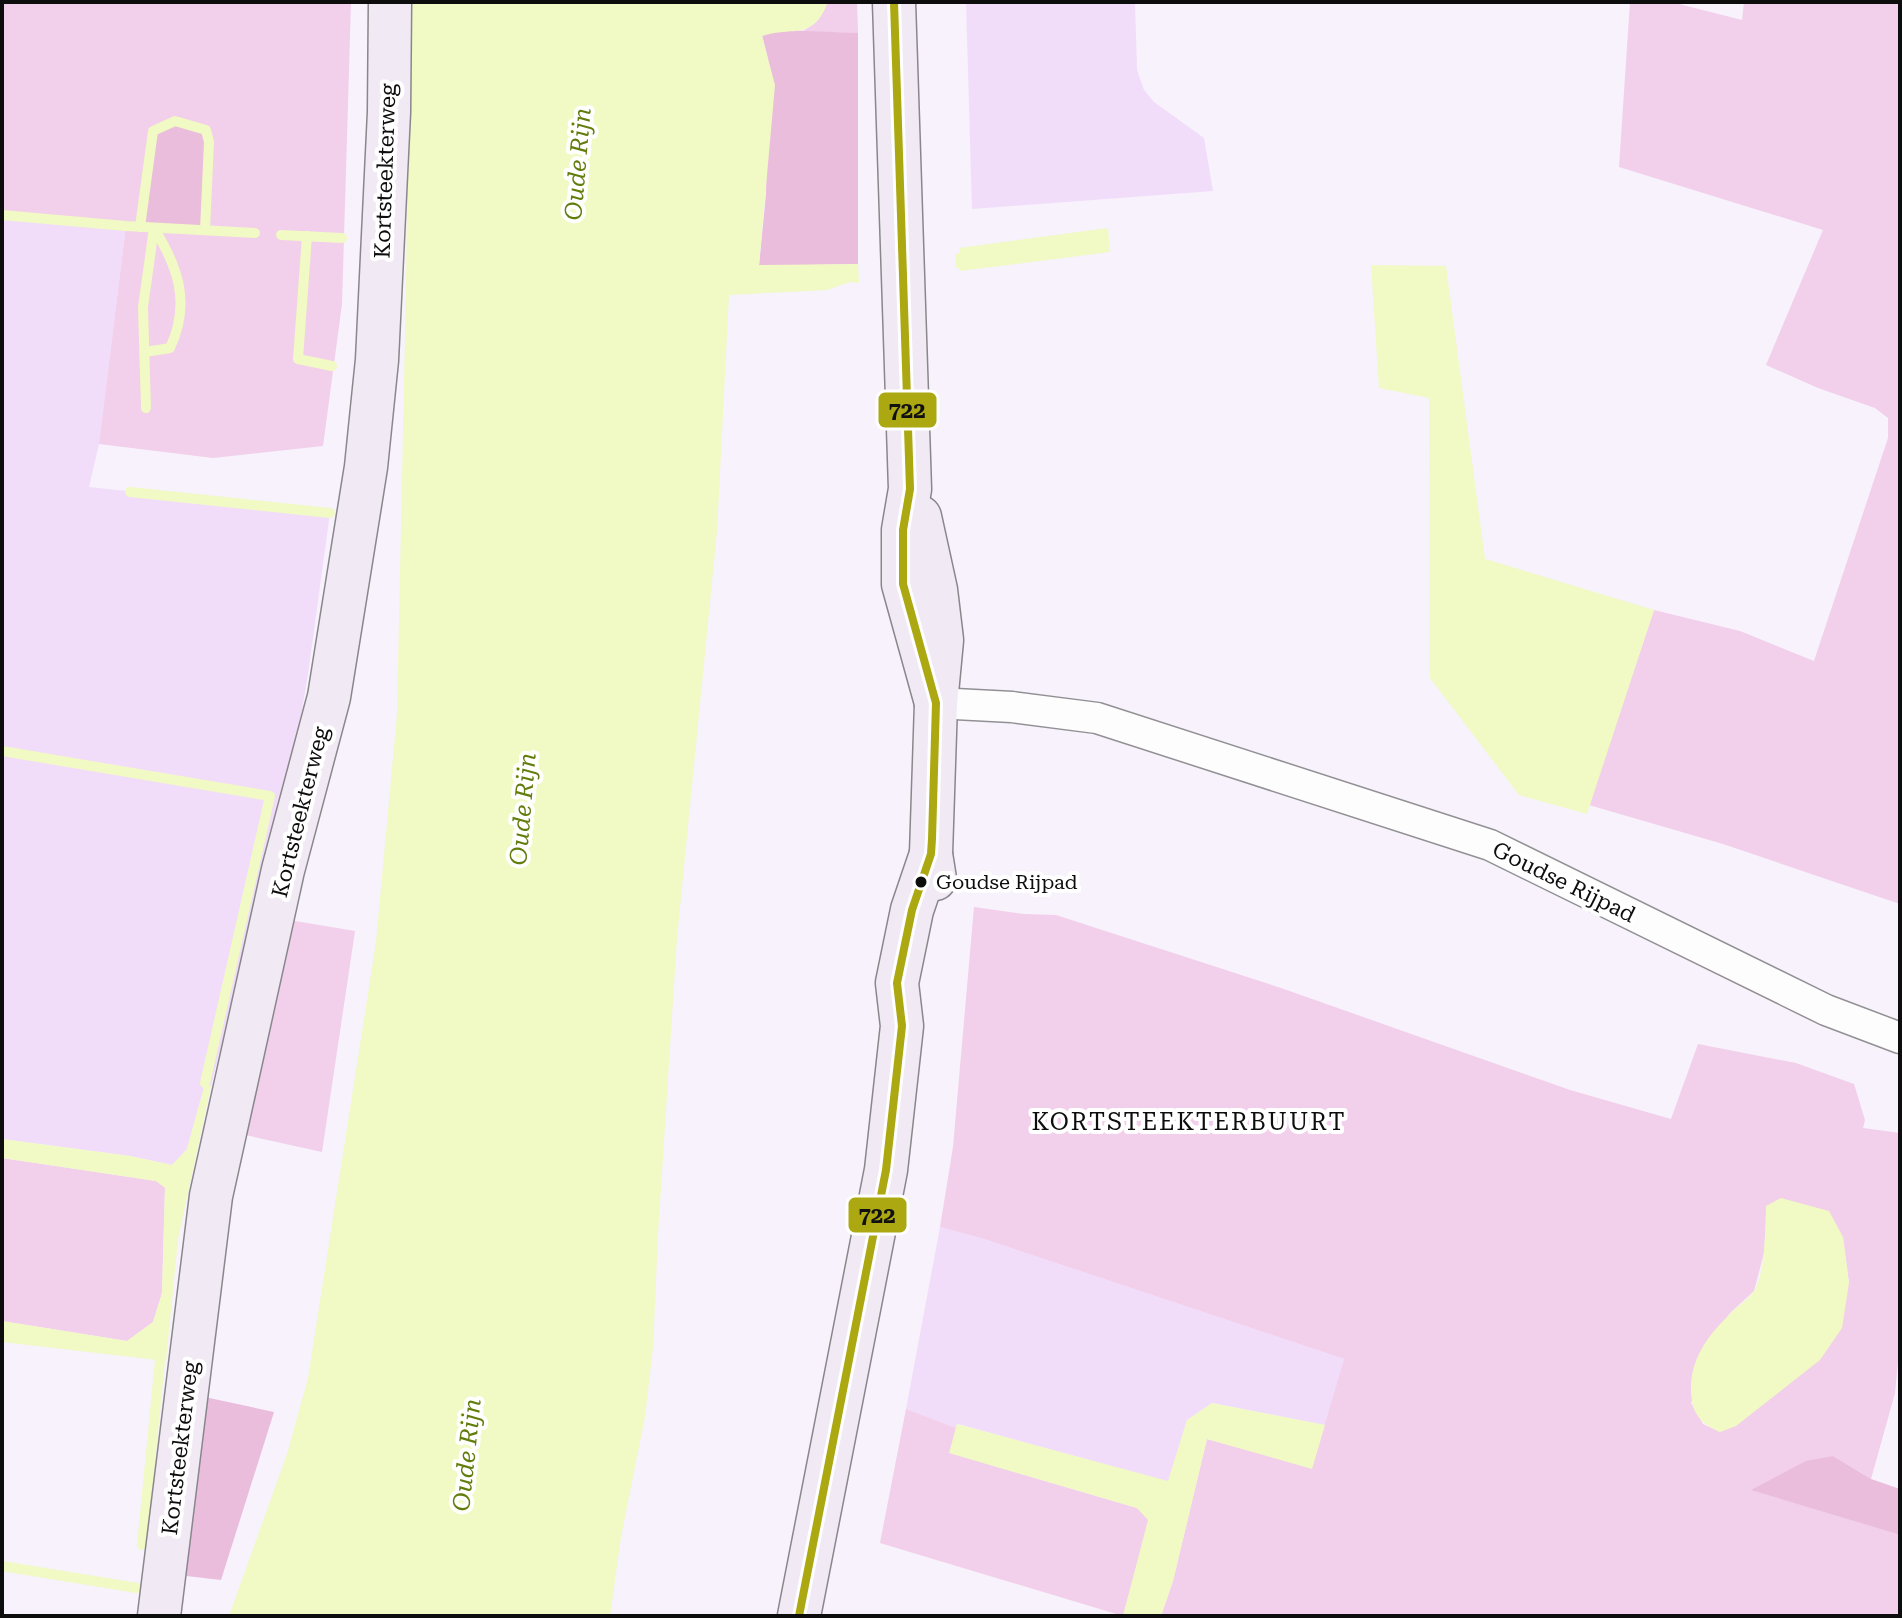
<svg xmlns="http://www.w3.org/2000/svg" width="1902" height="1618" font-family="'Roboto Serif',serif">
  <style>
    .farmland { fill: #f1ddf9 }
    .green { fill: #f2cfea; fill-rule: evenodd }
    .forest { fill: #eabddd }
    .water { fill: #f1f9c4 }
    .lines { fill: none; stroke-linecap: round; stroke-linejoin: round }
    .stream { stroke: #f1f9c4; stroke-width: 10 }
    .street-casing { stroke: #929094; stroke-width: 33 }
    .secondary-casing { stroke: #89878b; stroke-width: 45 }
    .street { stroke: #fefdfe; stroke-width: 30 }
    .secondary { stroke: #f1eaf5; stroke-width: 42 }
    .bus-1-casing { stroke: #fff; stroke-width: 14 }
    .bus-1 { stroke: #aca812; stroke-width: 8 }
    .bus-dot { fill: #0d0d0d; stroke: #fff; stroke-width: 3 }
    .labels { text-anchor: middle; dominant-baseline: central; stroke-width: 8; stroke-linejoin: round; paint-order: stroke }
    .bus-label { font-size: 20px; fill: #0d0d0d; stroke: #fff; text-anchor: start }
    .street-label { font-size: 22px; fill: #0d0d0d; stroke: #fff }
    .water-label { font-size: 24px; font-style: italic; fill: #627d0c; stroke: #fff }
    .neighbourhood-label { font-size: 24px; letter-spacing: 2px; fill: #0d0d0d; stroke: #fff }
    .line-badge { stroke: #fff; stroke-width: 3 }
    .pale-badge-label { font-size: 22px; text-anchor: middle; font-weight: bold; fill: #111 }
  </style>
  <rect width="100%" height="100%" fill="#f7f2fb"/>
  <!-- farmland -->
  <g class="farmland">
    <polygon points="966,2 1135,2 1137,70 1144,90 1154,102 1204,138 1213,191 972,209"/>
    <polygon points="2,215 126,226 99,444 89,487 330,513 308,674 294,757 211,1086 205,1084 187,1149 172,1165 130,1156 2,1139"/>
    <polygon points="940,1227 981,1238 1344,1359 1325,1425 1212,1403 1187,1420 1169,1482 958,1424 956,1428 906,1409"/>
  </g>
  <!-- green -->
  <g class="green">
    <path d="M2 2H351L342 304 323 446 213 458 99 444 126 226 2 214ZM205 130 209 142 205 229 140 226 153 131Z"/>
    <polygon points="828,2 857,2 858,33 802,32 815,23"/>
    <polygon points="1630,2 1671,2 1742,20 1744,2 1900,2 1900,904 1723,844 1589,805 1654,610 1740,631 1814,661 1888,438 1888,418 1875,408 1818,388 1766,365 1823,230 1619,167"/>
    <path d="M974 907 1024 914 1056 915 1281 988 1570 1090 1671 1119 1698 1044 1796 1063 1854 1084 1865 1120 1863 1128 1900 1133 1899 1350 1895 1393 1871 1479 1833 1456 1752 1490 1900 1535V1616H1161L1173 1581 1207 1439 1312 1468 1344 1359 981 1238 940 1227 953 1147ZM1767 1206 1843 1237 1849 1283 1720 1432 1703 1424 1691 1403 1729 1314 1754 1291 1764 1253Z"/>
    <polygon points="289,920 355,931 322,1152 241,1134"/>
    <polygon points="2,1158 156,1181 165,1187 162,1293 153,1322 127,1341 2,1321"/>
    <polygon points="906,1409 956,1428 950,1453 1137,1508 1149,1520 1123,1616 880,1543"/>
  </g>
  <!-- forest -->
  <g class="forest">
    <polygon points="780,30 858,33 858,264 759,266 766,194 768,59 762,35"/>
    <polygon points="175,121 206,130 209,142 205,230 140,227 153,131"/>
    <polygon points="200,1396 274,1412 221,1580 178,1575"/>
    <polygon points="1833,1456 1871,1479 1900,1489 1900,1535 1751,1490 1806,1461"/>
  </g>
  <!-- water -->
  <g class="water">
    <path d="M409 2H828C813 41 794 26 762 36L775 85 759 265 858 264 859 283 850 282 827 290 729 295 717 531 677 938 658 1235 653 1347 645 1417 621 1537 610 1616H229L287 1454 308 1378 376 942 397 714 406 289Z"/>
    <polygon points="1108,228 1110,252 960,271 959,268 956,268 955,254 960,253 959,248"/>
    <polygon points="1371,265 1446,266 1485,559 1654,610 1587,814 1519,795 1430,678 1429,398 1379,388"/>
    <polygon points="205,1083 211,1086 178,1239 166,1361 2,1342 2,1321 127,1341 153,1322 162,1293 165,1188 156,1181 2,1158 2,1139 130,1156 172,1165 187,1149"/>
    <path d="M1781 1198 1829 1211 1843 1237 1849 1283 1842 1328 1820 1360 1736 1426 1720 1432C1700 1423 1692 1414 1691 1391 1690 1358 1709 1334 1732 1312 1738 1306 1749 1299 1754 1291 1766 1271 1765 1229 1766 1206Z"/>
    <polygon points="1212,1403 1325,1425 1312,1469 1207,1439 1173,1581 1161,1616 1123,1616 1148,1520 1137,1508 949,1453 957,1424 1168,1481 1187,1420"/>
  </g>
  <g class="lines">
    <!-- stream -->
    <g class="stream">
      <polyline points="2,215 126,226 255,233"/>
      <polyline points="140,227 153,131 175,121 206,130 209,142 205,230"/>
      <polyline points="281,235 342,238"/>
      <polyline points="307,236 298,359 332,366"/>
      <path d="M145 352 170 348C191 303 178 267 154 228"/>
      <polyline points="146,408 143,307 154,228"/>
      <polyline points="130,492 330,513"/>
      <polyline points="2,751 270,796 205,1083"/>
      <polyline points="142,1545 160,1360"/>
      <polyline points="2,1566 137,1588"/>
    </g>
    <!-- street casing -->
    <g class="street-casing">
      <polyline id="street" points="936,703 1012,707 1097,718 1490,845 1826,1010 1900,1038"/>
    </g>
    <!-- secondary casing -->
    <g class="secondary-casing">
      <g id="secondary">
        <polyline points="894,2 910,489 903,530 903,584 936,703"/>
        <polyline points="920,517 936,590 942,640 936,703 931,854 935,879"/>
        <polyline points="159,1616 211,1196 283,870 329,697 366,467 377,360 389,112 390,2"/>
        <polyline points="799,1616 886,1170 902,1026 897,983 912,910 931,854"/>
      </g>
    </g>
    <!-- street -->
    <use href="#street" class="street"/>
    <!-- secondary -->
    <use href="#secondary" class="secondary"/>
    <!-- bus-1 casing -->
    <g class="bus-1-casing">
      <polyline id="bus-1" points="799,1616 886,1170 902,1026 897,983 912,910 931,854 932,839 936,703 903,584 903,530 910,489 894,2"/>
    </g>
    <!-- bus-1 -->
    <use href="#bus-1" class="bus-1"/>
  </g>
  <!-- markers -->
  <circle class="bus-dot" cx="921" cy="882" r="7"/>
  <g class="labels">
    <!-- bus labels -->
    <g class="bus-label">
      <text x="936" y="882">Goudse Rijpad</text>
    </g>
    <!-- street labels -->
    <g class="street-label">
      <text transform="translate(385 171) rotate(-88)">Kortsteekterweg</text>
      <text transform="translate(300 812) rotate(-76)">Kortsteekterweg</text>
      <text transform="translate(1564 882) rotate(26)">Goudse Rijpad</text>
      <text transform="translate(180 1448) rotate(-83)">Kortsteekterweg</text>
    </g>
    <!-- water labels -->
    <g class="water-label">
      <text transform="translate(578 164) rotate(-85)">Oude Rijn</text>
      <text transform="translate(523 809) rotate(-85)">Oude Rijn</text>
      <text transform="translate(467 1455) rotate(-84)">Oude Rijn</text>
    </g>
    <!-- neighbourhood labels -->
    <g class="neighbourhood-label">
      <text x="1189" y="1122">KORTSTEEKTERBUURT</text>
    </g>
  </g>
  <g class="line-badge">
    <rect x="877" y="391" width="61" height="38" rx="8" fill="#aca812"/>
    <rect x="847" y="1196" width="61" height="38" rx="8" fill="#aca812"/>
  </g>
  <g class="pale-badge-label">
    <text x="907" y="418">722</text>
    <text x="877" y="1223">722</text>
  </g>
  <!-- border -->
  <rect width="1902" height="1618" fill="none" stroke="#0d0d0d" stroke-width="8"/>
</svg>
